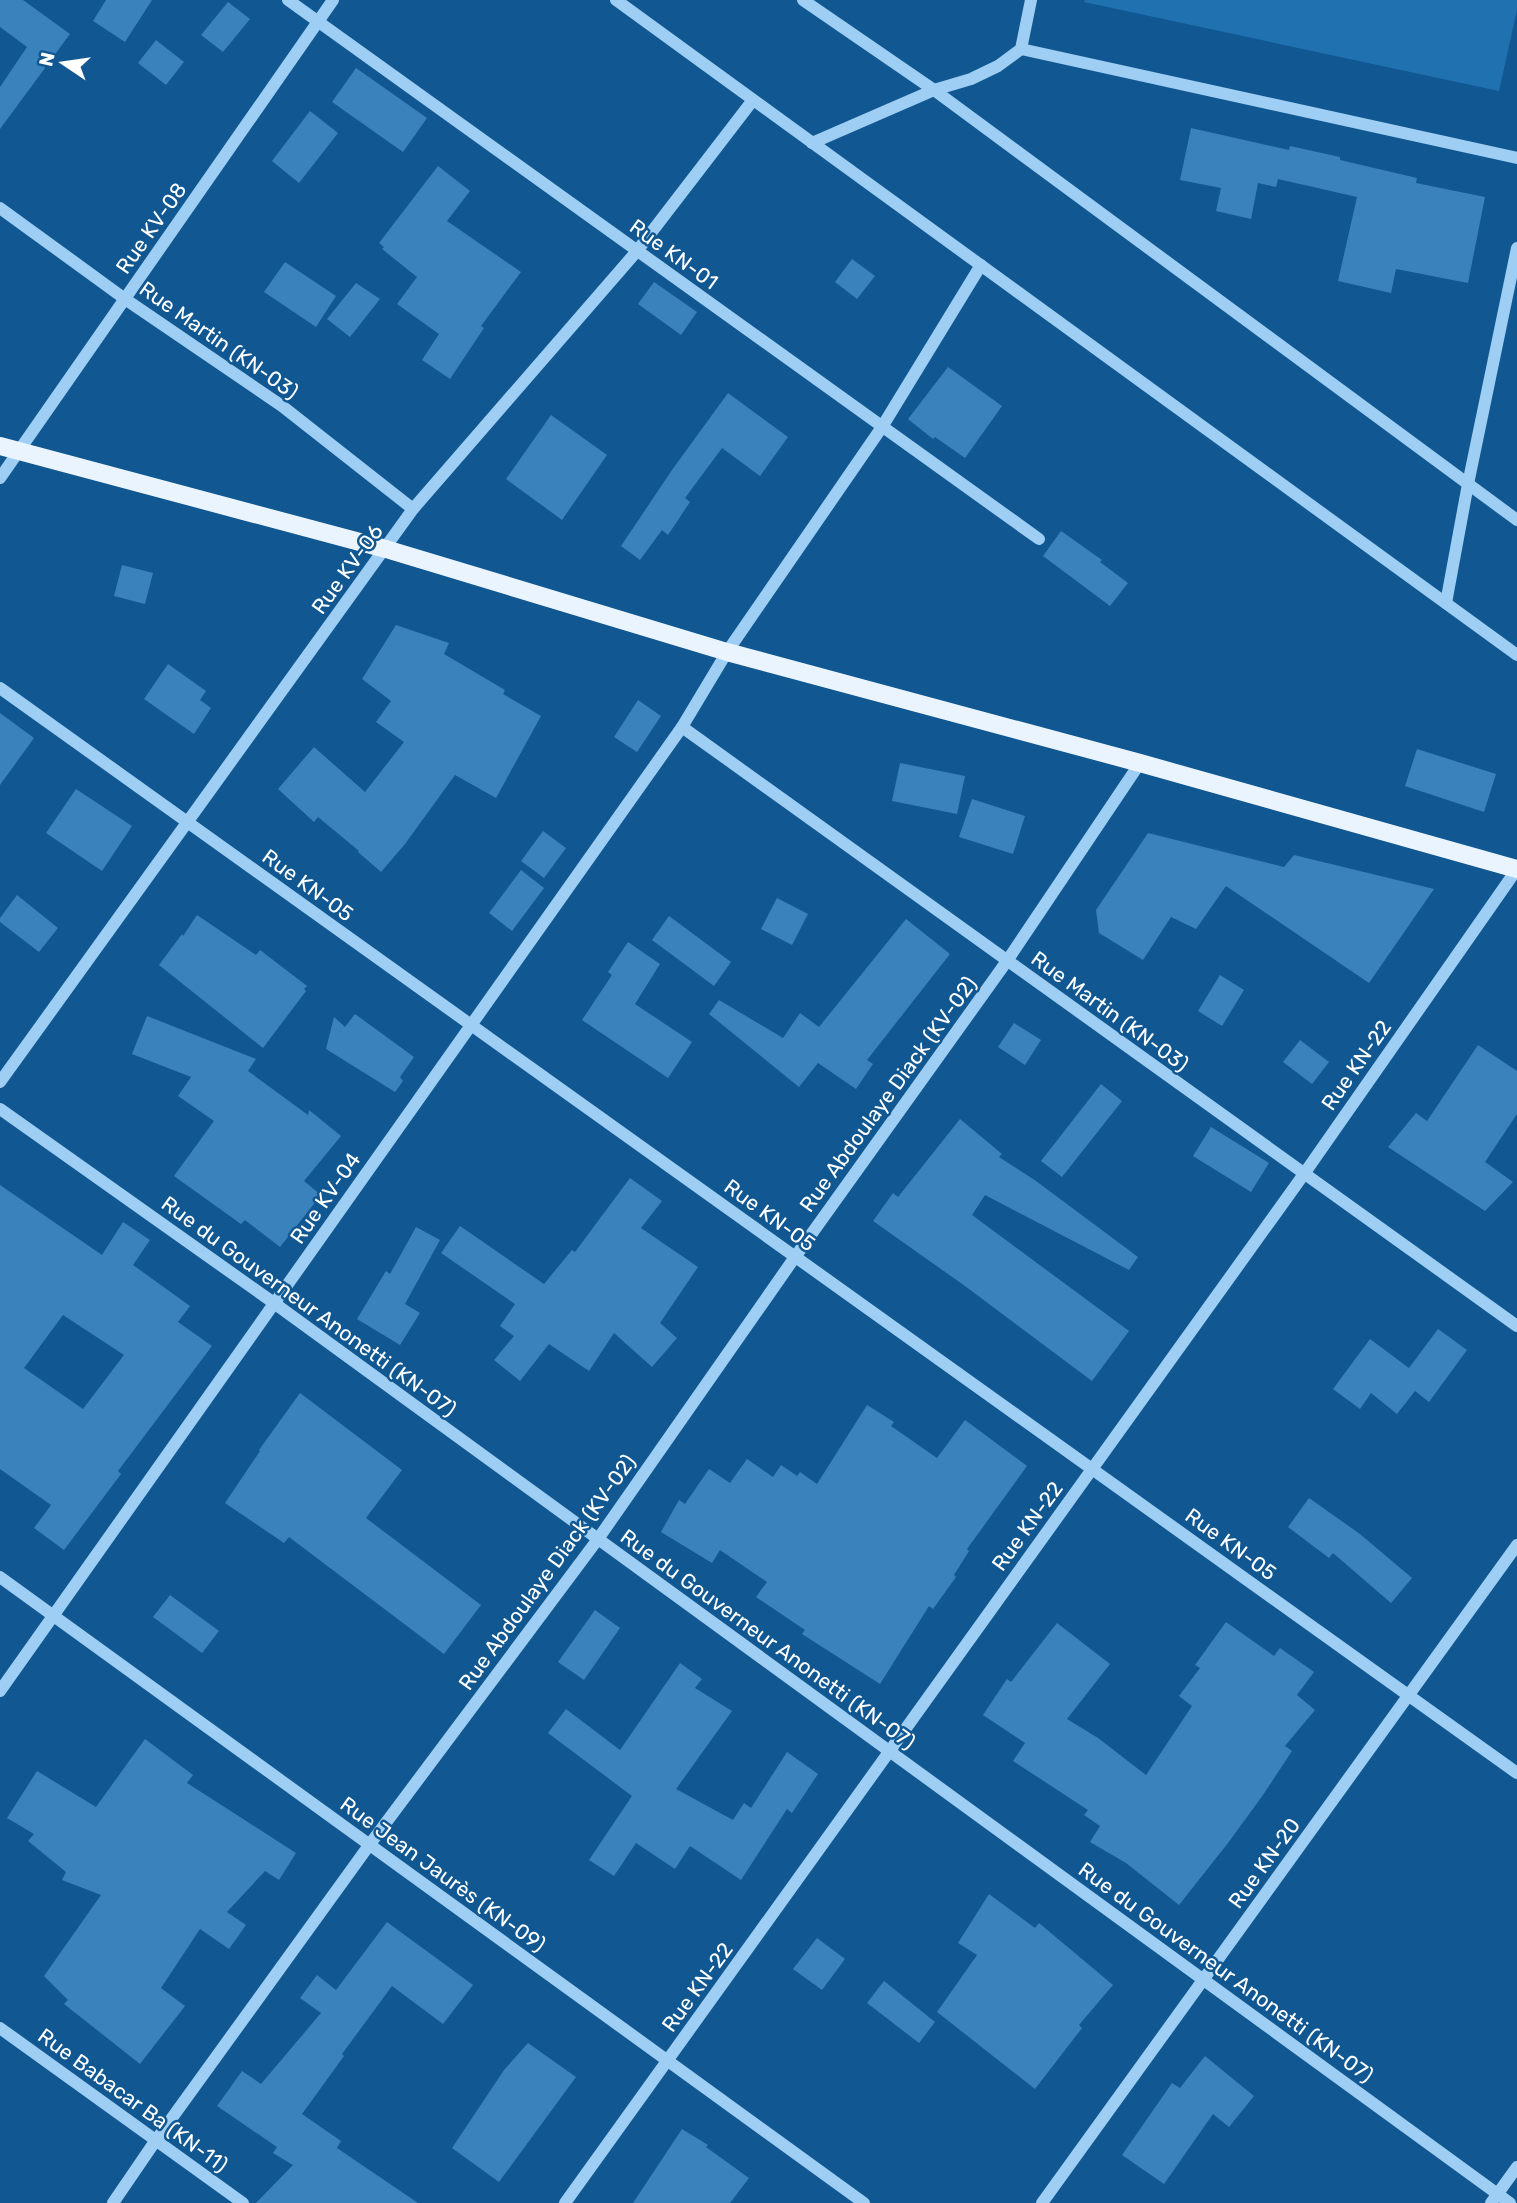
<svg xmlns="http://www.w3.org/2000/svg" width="1517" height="2203" font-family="Rubik,sans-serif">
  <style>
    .green { fill: #2071b0 }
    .building { fill: #3a82bb; fill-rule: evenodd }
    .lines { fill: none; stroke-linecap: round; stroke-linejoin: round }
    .minor { stroke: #9ecef3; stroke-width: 12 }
    .major { stroke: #eaf4ff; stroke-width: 18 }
    .labels { text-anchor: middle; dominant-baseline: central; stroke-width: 5; stroke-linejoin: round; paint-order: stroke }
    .street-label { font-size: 21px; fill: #fff; stroke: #115892 }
  </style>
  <rect width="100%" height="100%" fill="#115892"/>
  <!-- green -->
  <polygon class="green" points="1085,0 1517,0 1517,10 1499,91 1084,2"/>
  <!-- building -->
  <g class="building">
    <polygon points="0,0 23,0 70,34 0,129 0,87 27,47 0,27"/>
    <polygon points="106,0 152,0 125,42 93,21"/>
    <polygon points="228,2 250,19 223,52 201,35"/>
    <polygon points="156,40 184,62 166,85 138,63"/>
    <polygon points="356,68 427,118 403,152 332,102"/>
    <polygon points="310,111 338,133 299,183 272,161"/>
    <polygon points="1191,128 1289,150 1290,146 1340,157 1340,160 1417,178 1416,183 1485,197 1468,283 1396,269 1391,293 1338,281 1357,197 1278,179 1276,187 1258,183 1251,219 1216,211 1221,188 1180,180"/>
    <polygon points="438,166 470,191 447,221 521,272 481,326 484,328 450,379 422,360 439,334 397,304 417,277 382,249 384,247 379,243"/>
    <polygon points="852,259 875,276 857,299 835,282"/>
    <polygon points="285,262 336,296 316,327 264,292"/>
    <polygon points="654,282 697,312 681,335 638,304"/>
    <polygon points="356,283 380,299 350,337 327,319"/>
    <polygon points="948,367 1002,406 965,458 935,437 933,439 908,419"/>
    <polygon points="728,393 788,437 760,476 722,448 685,498 690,502 668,535 662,530 640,560 621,546 672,470"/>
    <polygon points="551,415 607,455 562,520 506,479"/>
    <polygon points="1061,531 1102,560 1100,562 1128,583 1110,606 1043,556"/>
    <polygon points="122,565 153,573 145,604 114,596"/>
    <polygon points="396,625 449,643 444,654 505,690 503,694 541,716 496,798 455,775 405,844 381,872 358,852 359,851 318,817 314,822 278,789 314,747 365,792 404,742 376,722 391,701 362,679"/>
    <polygon points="168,664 206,691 200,700 211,708 194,734 144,699"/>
    <polygon points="638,700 661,716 637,752 614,737"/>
    <polygon points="0,713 34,738 0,785"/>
    <polygon points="1417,749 1496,774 1484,812 1405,786"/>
    <polygon points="900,763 965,776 957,814 892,801"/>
    <polygon points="76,789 132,826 102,871 46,833"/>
    <polygon points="972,799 1025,816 1013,854 959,837"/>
    <polygon points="543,831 566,848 544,878 521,861"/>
    <polygon points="1148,833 1284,867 1294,855 1434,889 1369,983 1226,886 1196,929 1171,917 1143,960 1099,933 1096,910"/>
    <polygon points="521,870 544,888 512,931 489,913"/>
    <polygon points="17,895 58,928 39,952 0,922 0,918"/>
    <polygon points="777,898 808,914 792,945 761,929"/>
    <polygon points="197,915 256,955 260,950 307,986 304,989 306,991 263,1048 159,965 182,934 183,936"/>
    <polygon points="669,916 731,962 714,986 652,940"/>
    <polygon points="906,919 950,954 867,1060 873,1064 856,1089 818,1063 799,1087 709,1014 719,1000 783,1038 800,1013 819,1027"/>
    <polygon points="628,942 660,964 635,1004 692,1042 668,1078 582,1020 612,975 608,972"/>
    <polygon points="1220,975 1244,990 1222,1026 1198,1011"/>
    <polygon points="355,1014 414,1057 400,1077 403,1081 395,1092 326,1049 334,1017 345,1027"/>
    <polygon points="147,1016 256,1059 248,1071 308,1115 309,1110 341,1136 304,1181 321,1195 280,1247 245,1220 241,1224 174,1176 214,1121 178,1096 191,1077 132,1054"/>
    <polygon points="1014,1023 1041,1040 1025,1065 998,1047"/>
    <polygon points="1300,1040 1329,1062 1312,1084 1283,1062"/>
    <polygon points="1478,1045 1517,1071 1517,1114 1485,1162 1513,1182 1485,1211 1388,1147 1416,1113 1427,1121"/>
    <polygon points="1101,1084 1122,1101 1062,1177 1041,1161"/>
    <polygon points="960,1119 1002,1154 999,1157 1036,1181 1138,1257 1129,1270 985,1195 972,1215 1129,1331 1092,1381 965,1286 873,1221 893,1193 898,1197"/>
    <polygon points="1211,1127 1269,1163 1251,1192 1193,1156"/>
    <polygon points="630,1178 662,1201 641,1228 698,1267 660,1323 677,1338 652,1367 614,1333 589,1371 549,1344 520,1381 494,1360 514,1336 500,1326 515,1304 441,1253 460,1226 544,1284 572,1250 575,1252"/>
    <path d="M0 1185 102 1255 123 1222 150 1240 133 1265 190 1306 178 1322 212 1346 118 1471 121 1474 64 1550 34 1528 51 1505 0 1469ZM63 1315 124 1355 83 1409 24 1368Z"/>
    <polygon points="416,1227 440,1240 405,1304 420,1313 400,1345 357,1319 386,1271 390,1274"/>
    <polygon points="1438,1329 1467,1350 1429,1402 1415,1391 1397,1414 1371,1393 1360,1409 1333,1389 1370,1339 1409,1368"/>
    <polygon points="300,1393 402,1470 366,1518 481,1605 444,1654 289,1537 284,1543 225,1503 260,1451 259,1450"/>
    <polygon points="867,1405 894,1422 891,1426 937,1458 965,1420 1027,1466 967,1549 969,1551 954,1575 956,1577 933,1609 929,1606 880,1684 802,1634 805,1630 756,1597 767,1582 720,1550 712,1563 661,1532 679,1500 685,1504 709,1469 730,1483 747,1459 773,1477 781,1465 797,1476 800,1472 817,1484"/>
    <polygon points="1309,1498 1360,1534 1412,1578 1391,1603 1333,1553 1329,1558 1288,1527"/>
    <polygon points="170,1595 219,1631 202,1653 153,1617"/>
    <polygon points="595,1610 620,1628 584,1680 558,1662"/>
    <polygon points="1226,1622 1274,1656 1280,1648 1314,1672 1297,1695 1315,1710 1285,1746 1292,1751 1263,1795 1228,1843 1179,1905 1126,1863 1090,1842 1100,1826 1084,1815 1088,1810 1013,1761 1025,1743 983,1715 1007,1679 1011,1682 1057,1623 1110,1664 1067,1719 1098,1738 1146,1775 1192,1706 1179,1696 1200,1668 1195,1665"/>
    <polygon points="680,1663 702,1679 695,1688 732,1711 676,1789 733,1820 744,1803 751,1808 787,1752 818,1774 792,1813 787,1809 741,1880 690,1846 675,1869 636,1843 614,1876 589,1860 632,1796 548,1733 566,1709 620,1750"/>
    <polygon points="145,1739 193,1775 187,1783 296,1853 279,1880 265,1871 227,1912 246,1925 229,1949 200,1929 161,1988 185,2006 140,2064 64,2004 68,2000 44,1976 101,1895 62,1880 66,1872 28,1841 34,1834 7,1818 37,1771 96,1807"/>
    <polygon points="989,1894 1035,1928 1039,1923 1113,1985 1079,2025 1082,2028 1035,2089 937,2012 977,1955 958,1943"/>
    <polygon points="387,1922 473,1985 443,2024 392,1986 342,2054 344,2056 302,2114 341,2141 337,2148 418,2203 256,2203 293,2165 273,2153 277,2147 217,2106 242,2071 261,2084 321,2013 300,1998 317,1975 336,1990"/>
    <polygon points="817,1938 845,1959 822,1990 793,1969"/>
    <polygon points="884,1981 935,2022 919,2043 867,2003"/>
    <polygon points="528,2043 576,2077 499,2182 452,2148 504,2070"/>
    <polygon points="1205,2056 1254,2096 1229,2127 1213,2114 1164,2184 1122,2155 1172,2083 1180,2088"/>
    <polygon points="682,2129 708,2145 706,2147 749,2178 730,2203 633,2203"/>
  </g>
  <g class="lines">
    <!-- minor -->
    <g class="minor">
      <polyline points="288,0 1039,539"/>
      <polyline points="616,0 1517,655"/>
      <polyline points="803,0 934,90 1517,520"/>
      <polyline points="1021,49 1517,158"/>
      <polyline points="812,143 934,90 971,79 998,66 1021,49 1031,0"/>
      <polyline points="0,208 125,299 282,406 413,509"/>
      <polyline points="0,478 333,0"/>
      <polyline points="1446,603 1468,484 1517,248"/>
      <polyline points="0,688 1517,1773"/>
      <polyline points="682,727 1517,1326"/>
      <polyline points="0,1082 413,509 637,251 753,100"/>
      <polyline points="0,1109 274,1303 1510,2203"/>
      <polyline points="0,1577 864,2203"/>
      <polyline points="0,1691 682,727 727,652 882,427 981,265"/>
      <polyline points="0,2028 243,2203"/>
      <polyline points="113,2203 156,2140 370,1844 598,1539 795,1257 1007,961 1140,763"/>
      <polyline points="565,2203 1304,1174 1517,869"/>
      <polyline points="1042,2203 1517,1545"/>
      <polyline points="1491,2203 1517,2167"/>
    </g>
    <!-- major -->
    <polyline class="major" points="0,446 386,549 727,652 1140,763 1517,869"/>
  </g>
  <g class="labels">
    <!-- street labels -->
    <g class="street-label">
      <text transform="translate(151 228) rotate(-55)">Rue KV-08</text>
      <text transform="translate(674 254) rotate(36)">Rue KN-01</text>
      <text transform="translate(219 340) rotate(35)">Rue Martin (KN-03)</text>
      <text transform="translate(347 569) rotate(-54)">Rue KV-06</text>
      <text transform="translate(308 885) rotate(36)">Rue KN-05</text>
      <text transform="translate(1110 1011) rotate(36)">Rue Martin (KN-03)</text>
      <text transform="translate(1356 1065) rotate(-55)">Rue KN-22</text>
      <text transform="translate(888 1094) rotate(-54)">Rue Abdoulaye Diack (KV-02)</text>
      <text transform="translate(325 1198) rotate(-55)">Rue KV-04</text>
      <text transform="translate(770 1215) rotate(36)">Rue KN-05</text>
      <text transform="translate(309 1306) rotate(36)">Rue du Gouverneur Anonetti (KN-07)</text>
      <text transform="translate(1027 1526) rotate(-54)">Rue KN-22</text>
      <text transform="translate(1231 1544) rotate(36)">Rue KN-05</text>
      <text transform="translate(547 1572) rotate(-54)">Rue Abdoulaye Diack (KV-02)</text>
      <text transform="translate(768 1639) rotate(36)">Rue du Gouverneur Anonetti (KN-07)</text>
      <text transform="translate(1264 1863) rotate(-54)">Rue KN-20</text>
      <text transform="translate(443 1874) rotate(36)">Rue Jean Jaurès (KN-09)</text>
      <text transform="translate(1226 1972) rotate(36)">Rue du Gouverneur Anonetti (KN-07)</text>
      <text transform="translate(697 1987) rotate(-54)">Rue KN-22</text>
      <text transform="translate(133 2100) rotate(36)">Rue Babacar Ba (KN-11)</text>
    </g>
  </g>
  <!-- north arrow -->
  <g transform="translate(63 63) rotate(283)" stroke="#115892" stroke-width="5" paint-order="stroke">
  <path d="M0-5L12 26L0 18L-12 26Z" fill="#ffffff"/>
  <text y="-10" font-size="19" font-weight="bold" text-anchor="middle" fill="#ffffff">N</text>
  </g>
</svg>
